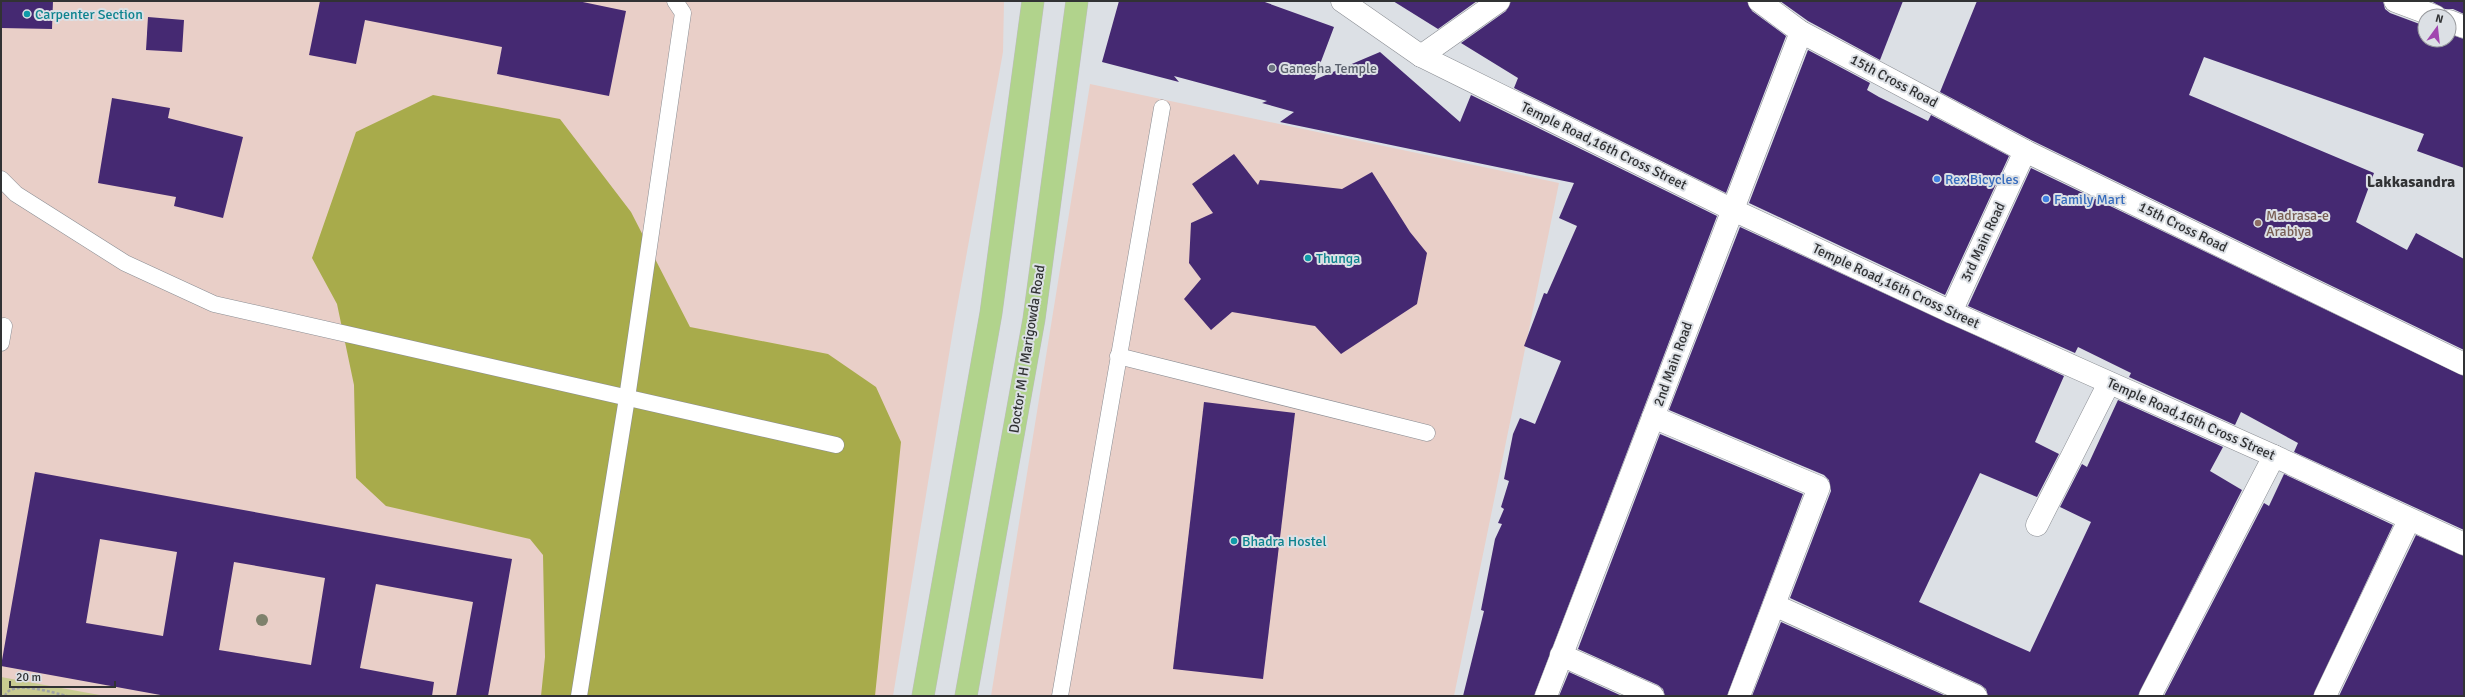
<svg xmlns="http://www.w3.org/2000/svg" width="2465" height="697" font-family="Signika,sans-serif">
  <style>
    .education { fill: #e9cfc8 }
    .green { fill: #c8cb90 }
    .forest { fill: #a8ab4b }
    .building { fill: #452972; fill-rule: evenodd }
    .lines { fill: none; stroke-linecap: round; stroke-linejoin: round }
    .service-casing { stroke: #8a8d93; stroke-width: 17 }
    .minor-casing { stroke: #8a8d93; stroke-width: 23 }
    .primary-casing { stroke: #bdbdbe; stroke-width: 23 }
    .path { stroke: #9fa2a6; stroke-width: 2.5; stroke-dasharray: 3 2; stroke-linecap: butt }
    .service { stroke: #fff; stroke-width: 16 }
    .minor { stroke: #fff; stroke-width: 22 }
    .primary { stroke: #b1d38c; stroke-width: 22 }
    .tree { fill: #7e816c }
    .culture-dot { fill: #0f9aa8; stroke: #dce0e5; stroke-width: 1.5 }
    .worship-dot { fill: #6b7280; stroke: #dce0e5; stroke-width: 1.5 }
    .shop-dot { fill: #3f7fe0; stroke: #dce0e5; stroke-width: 1.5 }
    .education-dot { fill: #8d6e63; stroke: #dce0e5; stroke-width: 1.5 }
    .labels { text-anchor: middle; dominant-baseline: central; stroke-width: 4; stroke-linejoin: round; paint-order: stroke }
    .culture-label { font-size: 14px; fill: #0d838f; stroke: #dce0e5; text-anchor: start }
    .worship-label { font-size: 14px; fill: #5b616d; stroke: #dce0e5; text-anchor: start }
    .street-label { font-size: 14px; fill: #313234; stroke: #dce0e5 }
    .shop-label { font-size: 14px; fill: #366cbe; stroke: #dce0e5; text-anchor: start }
    .education-label { font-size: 14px; fill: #785e54; stroke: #dce0e5; text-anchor: start }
    .quarter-label { font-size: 16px; font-weight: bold; fill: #313234; stroke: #dce0e5 }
  </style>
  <rect width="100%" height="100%" fill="#dce0e5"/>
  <!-- education -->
  <g class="education">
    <polygon points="1,1 1004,1 1003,52 954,324 893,696 1,696"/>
    <polygon points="1090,84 1559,183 1454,696 991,696"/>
  </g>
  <!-- green -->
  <polygon class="green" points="1,677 105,696 1,696"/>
  <!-- forest -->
  <polygon class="forest" points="433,95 560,119 631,212 690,327 828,354 876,387 901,442 875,696 541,696 545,657 543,555 530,539 386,506 356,478 354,385 337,304 312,258 356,132"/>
  <!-- building -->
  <g class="building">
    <polygon points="1,1 53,1 52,29 1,28"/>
    <polygon points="320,1 578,1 626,11 609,96 497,74 502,47 365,20 356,64 309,55"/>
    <polygon points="1119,1 1262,1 1334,27 1314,80 1380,52 1460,122 1471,95 1717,216 1534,696 1463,696 1484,611 1481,610 1495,539 1502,524 1498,523 1504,509 1501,507 1509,481 1504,479 1513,434 1520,418 1535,424 1561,361 1524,346 1544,293 1547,294 1577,226 1559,218 1574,183 1280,122 1294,112 1262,103 1267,101 1174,76 1179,82 1102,62"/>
    <polygon points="1393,1 1477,1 1438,29"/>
    <polygon points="1511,1 1747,1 1752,11 1786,36 1726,193 1514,88 1518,78 1461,43 1506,11"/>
    <polygon points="1780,1 1903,1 1880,60 1808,21"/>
    <polygon points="1977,1 2383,1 2385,9 2390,13 2425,26 2425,40 2449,40 2449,34 2464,39 2464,168 2417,151 2424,134 2204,57 2189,95 2374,173 2356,222 2407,250 2416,233 2464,259 2464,350 2031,140 1940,92"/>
    <polygon points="2431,1 2464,1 2464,14 2453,9 2445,9"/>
    <polygon points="148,17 184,20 182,52 146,50"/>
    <polygon points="1808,50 1870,83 1867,90 1879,97 1928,121 1931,115 2009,156 1945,295 1749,203"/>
    <polygon points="112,98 170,108 168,118 243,137 223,218 174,206 176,197 98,183"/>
    <polygon points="1234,154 1258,185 1260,180 1342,189 1372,172 1410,232 1427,253 1417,304 1341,354 1315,326 1232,312 1211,330 1184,299 1201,279 1189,263 1191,223 1213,213 1192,184"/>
    <polygon points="2031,168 2464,376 2464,530 2294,452 2298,443 2241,412 2235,425 2129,377 2131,373 2078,347 2075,353 1968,306"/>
    <polygon points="1740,227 2064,376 2035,442 2059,454 2037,497 1980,473 1919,602 1996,637 2030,652 2091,522 2060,507 2082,464 2087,467 2118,400 2223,447 2210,471 2242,490 2138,696 1988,696 1986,689 1981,685 1790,598 1831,491 1829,480 1824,475 1669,410"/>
    <polygon points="1204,402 1295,413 1263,679 1173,669"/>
    <polygon points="1660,434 1803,494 1727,696 1665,696 1663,689 1658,685 1578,649"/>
    <path d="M35 472 512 559 488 696H456L473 602 376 584 360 668 434 682 432 696H166L1 666ZM100 539 177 552 163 636 86 623ZM234 562 325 578 311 665 219 650Z"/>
    <polygon points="2284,474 2393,525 2313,696 2164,696 2264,503 2269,506"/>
    <polygon points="2416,535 2464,556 2464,696 2339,696"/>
    <polygon points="1781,622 1946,696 1752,696"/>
    <polygon points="1569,672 1622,696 1559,696"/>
  </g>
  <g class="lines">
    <!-- service casing -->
    <g class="service-casing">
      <g id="service">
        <polyline points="1,179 16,194 125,263 214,304 836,445"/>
        <polyline points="1,343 4,326"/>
        <polyline points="1118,356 1427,433"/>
        <polyline points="579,696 627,398 683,13 675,1"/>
        <polyline points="1060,696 1162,108"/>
      </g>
    </g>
    <!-- minor casing -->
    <g class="minor-casing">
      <g id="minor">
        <polyline points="1342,1 1421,56 1731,209 1951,312 2274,456 2464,544"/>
        <polyline points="1759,1 1801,32 2025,151 2464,364"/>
        <polyline points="2395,1 2435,16"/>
        <polyline points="2449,21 2464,27"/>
        <polyline points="1421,56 1499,1"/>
        <polyline points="1951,312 2025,151"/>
        <polyline points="1653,417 1819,487 1739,696"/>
        <polyline points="2037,525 2109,383"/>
        <polyline points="1774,605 1976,696"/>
        <polyline points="1561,655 1653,696"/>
        <polyline points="1546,696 1801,32"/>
        <polyline points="2150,696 2274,456"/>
        <polyline points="2325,696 2409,520"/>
      </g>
    </g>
    <!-- primary casing -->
    <g class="primary-casing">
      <g id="primary">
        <polyline points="923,696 991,313 1033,1"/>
        <polyline points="966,696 1034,319 1077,1"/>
      </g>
    </g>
    <!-- path -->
    <path class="path" d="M5 696C11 679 54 693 67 696"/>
    <!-- service -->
    <use href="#service" class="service"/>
    <!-- minor -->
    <use href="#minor" class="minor"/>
    <!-- primary -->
    <use href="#primary" class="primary"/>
  </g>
  <!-- trees -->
  <circle class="tree" cx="262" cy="620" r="6"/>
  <!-- markers -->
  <g class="culture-dot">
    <circle cx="27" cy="14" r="4"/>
    <circle cx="1308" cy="258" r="4"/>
    <circle cx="1234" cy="541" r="4"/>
  </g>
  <circle class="worship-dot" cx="1272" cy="68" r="4"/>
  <g class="shop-dot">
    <circle cx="1937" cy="179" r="4"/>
    <circle cx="2046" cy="199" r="4"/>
  </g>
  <circle class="education-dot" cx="2258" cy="223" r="4"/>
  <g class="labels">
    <!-- culture labels -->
    <g class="culture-label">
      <text x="35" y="14">Carpenter Section</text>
      <text x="1316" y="258">Thunga</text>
      <text x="1242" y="541">Bhadra Hostel</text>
    </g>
    <!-- worship labels -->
    <g class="worship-label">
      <text x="1280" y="68">Ganesha Temple</text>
    </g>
    <!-- street labels -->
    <g class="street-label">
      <text transform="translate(1894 81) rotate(28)">15th Cross Road</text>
      <text transform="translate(1604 146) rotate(26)">Temple Road,16th Cross Street</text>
      <text transform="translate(2183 227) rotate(26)">15th Cross Road</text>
      <text transform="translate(1983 242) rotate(-65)">3rd Main Road</text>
      <text transform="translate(1896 286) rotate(25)">Temple Road,16th Cross Street</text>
      <text transform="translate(1027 349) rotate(-81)">Doctor M H Marigowda Road</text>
      <text transform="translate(1673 364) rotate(-70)">2nd Main Road</text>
      <text transform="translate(2191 419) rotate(24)">Temple Road,16th Cross Street</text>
    </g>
    <!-- shop labels -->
    <g class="shop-label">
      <text x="1945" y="179">Rex Bicycles</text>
      <text x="2054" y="199">Family Mart</text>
    </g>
    <!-- education labels -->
    <g class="education-label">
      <text x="2266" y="215">Madrasa-e<tspan x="2266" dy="16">Arabiya</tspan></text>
    </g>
    <!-- quarter labels -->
    <g class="quarter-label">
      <text x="2411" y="182">Lakkasandra</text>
    </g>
  </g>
  <!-- border -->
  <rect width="2465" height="697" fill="none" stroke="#313234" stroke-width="4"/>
  <!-- north arrow -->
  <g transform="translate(2437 28) rotate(15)"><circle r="19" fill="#dce0e5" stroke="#989a9e"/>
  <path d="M0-3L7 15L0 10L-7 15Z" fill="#a145af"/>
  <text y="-6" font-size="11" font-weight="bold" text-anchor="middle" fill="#313234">N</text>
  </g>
  <!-- scale -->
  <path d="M10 681v6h105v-6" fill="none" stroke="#313234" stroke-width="2"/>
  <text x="16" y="681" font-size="12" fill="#313234" stroke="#dce0e5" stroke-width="3" paint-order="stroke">20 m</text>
</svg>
